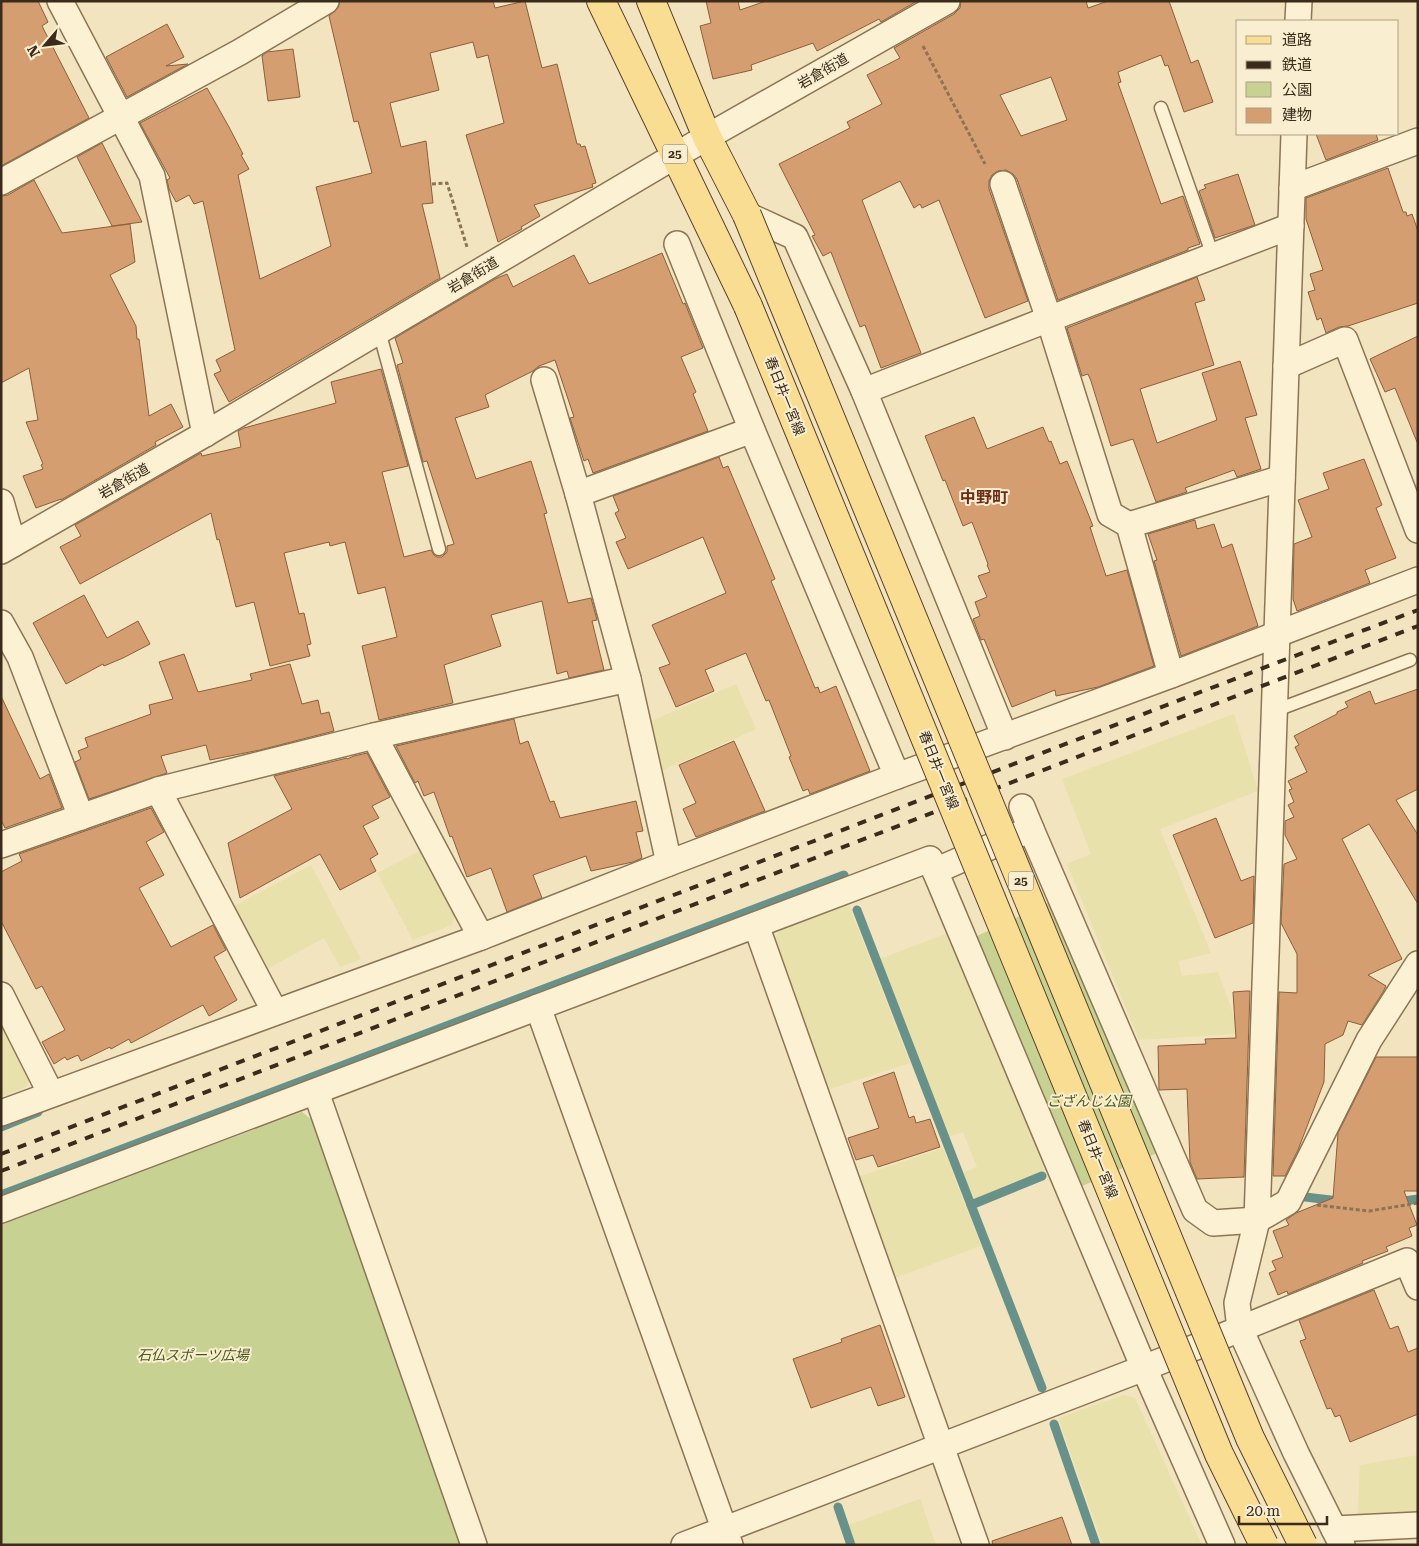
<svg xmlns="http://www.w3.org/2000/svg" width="1419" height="1546" font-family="'Roboto Serif','Noto Sans JP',serif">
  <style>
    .farmland { fill: #e8e1ab }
    .green { fill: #c7d192 }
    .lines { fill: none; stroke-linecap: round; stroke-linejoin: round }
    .stream { stroke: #689289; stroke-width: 9 }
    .building { fill: #d49e71; stroke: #8e5e39; fill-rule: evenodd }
    .service-casing { stroke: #8c7555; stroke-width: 15 }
    .minor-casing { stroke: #8c7555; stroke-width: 28 }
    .primary-casing { stroke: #59422a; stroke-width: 30 }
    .path { stroke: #8c7555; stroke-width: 3; stroke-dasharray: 4 2.5; stroke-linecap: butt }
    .service { stroke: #fcf1d3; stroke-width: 12 }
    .minor { stroke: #fcf1d3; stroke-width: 25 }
    .primary { stroke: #f9dd92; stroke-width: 28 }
    .rail { stroke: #3a2b1b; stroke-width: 4; stroke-dasharray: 9 9; stroke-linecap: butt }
    .primary-bridge-casing { stroke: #59422a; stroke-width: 30; stroke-linecap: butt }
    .primary-bridge { stroke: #f9dd92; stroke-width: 28 }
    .labels { text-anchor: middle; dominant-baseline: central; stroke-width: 4; stroke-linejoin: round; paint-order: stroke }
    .shield { fill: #f9eecf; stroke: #736651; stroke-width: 1 }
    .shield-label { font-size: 12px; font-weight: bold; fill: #3a2b1b }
    .street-label { font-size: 14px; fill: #3a2b1b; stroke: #f9eecf }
    .park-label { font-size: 14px; font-style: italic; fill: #485920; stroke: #f9eecf }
    .quarter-label { font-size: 16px; font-weight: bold; fill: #6b2b16; stroke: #f9eecf }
  </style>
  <rect width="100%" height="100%" fill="#f2e4bf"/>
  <!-- farmland -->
  <g class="farmland">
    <polygon points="736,684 756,729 661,771 649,722"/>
    <polygon points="1234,714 1258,791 1160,829 1211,953 1178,961 1182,976 1218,972 1234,1016 1238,1034 1139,1040 1067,864 1091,854 1062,779"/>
    <polygon points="422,850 456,913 452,925 413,940 377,873"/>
    <polygon points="311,865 361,959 340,967 324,938 265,970 232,907"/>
    <polygon points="848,903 910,1063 827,1090 773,941 782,927"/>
    <polygon points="948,933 1045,1170 973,1201 963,1173 977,1167 963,1132 948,1137 880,959"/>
    <polygon points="1,1019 32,1078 24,1088 1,1097"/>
    <polygon points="943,1148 981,1246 895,1278 858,1177"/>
    <polygon points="1124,1395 1135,1398 1202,1545 1103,1545 1058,1418"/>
    <polygon points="1418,1455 1418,1520 1357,1523 1360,1465"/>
    <polygon points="920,1499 936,1545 855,1545 848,1525"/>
  </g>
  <!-- green -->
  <g class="green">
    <polygon points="1050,902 1157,1153 1080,1187 975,937"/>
    <polygon points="302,1112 313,1121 461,1545 1,1545 1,1223"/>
  </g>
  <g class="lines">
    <!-- stream -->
    <g class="stream">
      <polyline points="857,910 971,1205 1042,1176"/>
      <polyline points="1,1127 38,1112"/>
      <polyline points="1,1195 844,875"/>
      <polyline points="1305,1197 1339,1201"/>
      <polyline points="1397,1202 1418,1199"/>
      <polyline points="971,1205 1042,1388"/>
      <polyline points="1054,1424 1096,1545"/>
      <polyline points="838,1507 851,1545"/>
    </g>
  </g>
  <!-- building -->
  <g class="building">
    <polygon points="1,1 38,1 48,22 42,26 89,118 1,166"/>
    <polygon points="340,1 493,1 495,8 525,1 542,68 557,64 577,144 580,144 581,147 585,146 596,183 592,184 593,187 534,205 540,216 521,227 522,229 498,242 466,135 504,123 488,55 477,58 473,42 430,53 439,90 390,103 401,147 426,141 433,203 422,204 440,278 229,402 214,374 221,371 216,360 235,350 203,201 194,204 189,195 176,202 169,189 167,180 170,178 140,123 207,88 229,127 243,154 241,155 249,169 238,175 260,279 331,246 316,187 372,173 358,121 354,122 329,16 338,8"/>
    <polygon points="706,1 738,1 740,10 766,1 917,1 881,22 879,19 817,51 813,43 751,65 752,70 713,79 700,26 711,23"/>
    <path d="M961 1H1086L1088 8 1108 1H1169L1191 63 1198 60 1213 102 1184 112 1168 65 1165 66 1161 55 1118 72 1121 82 1118 83 1161 204 1183 196 1200 244 1188 248V250L1058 300 1017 179 1013 174 1006 170 998 171 992 175 989 181V189L1028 301 985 318 939 200 922 208 920 204 914 208 900 181 862 200 921 353 881 368 865 325 860 327 831 252 823 256 812 236 815 235 779 164 850 128 847 122 882 104 867 75 900 58 894 48 954 14 960 8ZM1051 77 1067 120 1021 136 1000 95Z"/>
    <polygon points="167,24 184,57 166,66 188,64 127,97 106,57"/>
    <polygon points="293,49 300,97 268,101 262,56 267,52"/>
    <polygon points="1316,134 1376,134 1378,140 1326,160"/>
    <polygon points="102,143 142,222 112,226 77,157"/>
    <polygon points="1388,168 1403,212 1406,212 1407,216 1412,214 1418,231 1418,303 1348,326 1339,327 1326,333 1321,318 1317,320 1308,292 1315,290 1310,274 1323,270 1306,219 1306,198"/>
    <polygon points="1238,174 1255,225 1215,238 1199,191 1206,188 1204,185"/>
    <polygon points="34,180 62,233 130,224 135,262 110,275 136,326 137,339 139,339 149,416 171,404 183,427 155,442 156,445 61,500 61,499 36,508 23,476 43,469 41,465 43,464 26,422 38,420 29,368 1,383 1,196 8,195"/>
    <polygon points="662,253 683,304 685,303 703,348 681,357 696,392 693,394 708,431 593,473 588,459 584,461 570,418 574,417 555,360 539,366 533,371 485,395 489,407 455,418 476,479 531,461 547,513 544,514 568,603 591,598 597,620 592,621 604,670 569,678 567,671 557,674 542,601 491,615 501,646 444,665 453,703 379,720 362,646 397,637 385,587 358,594 345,542 330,546 329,542 284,553 299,614 304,613 311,644 307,645 310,656 270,666 254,602 236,607 219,539 217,540 211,513 80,584 60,547 81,536 75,525 201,453 202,456 241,447 238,431 244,428 336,403 331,382 381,369 408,466 382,472 404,557 431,550 434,555 437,557 442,557 447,552 447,546 454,544 427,461 423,462 397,365 403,363 395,338 495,279 507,274 513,287 574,255 589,284"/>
    <polygon points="1197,277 1205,300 1195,303 1214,365 1140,389 1157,443 1217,420 1202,373 1240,361 1257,415 1245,418 1261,469 1237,477 1234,470 1185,488 1187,492 1156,502 1133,439 1111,446 1091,381 1088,374 1082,376 1067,328"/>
    <polygon points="1418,336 1418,442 1417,442 1395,388 1385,392 1370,359"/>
    <polygon points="974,417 987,449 1043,427 1049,442 1051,441 1060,464 1067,461 1093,526 1090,527 1106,576 1127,570 1154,666 1098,687 1056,696 1055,690 1012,707 984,639 981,640 973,619 980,616 975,602 987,597 978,576 990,572 987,565 988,564 972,522 963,526 945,480 943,481 925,436"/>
    <polygon points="719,457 723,468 728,466 775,579 771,581 815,688 818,687 820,693 836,686 870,771 810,794 808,789 803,791 789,757 791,756 769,700 766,701 746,653 705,670 714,691 676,707 659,668 670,664 652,625 726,593 703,537 628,569 616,542 626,538 615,513 619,511 613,496"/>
    <polygon points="1364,459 1382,505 1376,508 1396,558 1365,570 1370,583 1297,611 1293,599 1294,544 1312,537 1298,500 1329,489 1323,473"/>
    <polygon points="1195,520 1197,529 1214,524 1222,548 1232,544 1258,626 1181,656 1154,561 1157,560 1148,534"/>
    <polygon points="84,595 107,638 138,621 150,644 123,658 104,666 103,664 66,684 33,623"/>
    <polygon points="184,654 198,692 252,680 250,674 290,664 302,704 318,700 321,714 329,712 334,731 260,750 210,760 206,745 161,756 167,773 89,799 75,762 81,759 78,751 88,747 85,738 151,714 149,705 173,699 159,662"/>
    <polygon points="1418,689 1418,789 1396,800 1418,835 1418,904 1369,824 1342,839 1402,959 1368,975 1386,986 1383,992 1362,1025 1348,1021 1343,1035 1325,1044 1324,1082 1298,1150 1285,1176 1273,1176 1279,992 1297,993 1297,954 1281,923 1284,864 1297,859 1285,835 1285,821 1294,817 1288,805 1294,802 1289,790 1292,789 1288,781 1307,772 1295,747 1299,745 1294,736 1337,714 1337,712 1348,707 1345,702 1370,691 1375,704"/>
    <polygon points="1,696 40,779 49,774 62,808 5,828 1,820"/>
    <polygon points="514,719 520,744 528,741 550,802 554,801 560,818 636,801 643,831 636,832 642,858 633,862 591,871 586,856 533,875 542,898 507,912 491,868 467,877 452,836 450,837 434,792 424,796 418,781 415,783 396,746"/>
    <polygon points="734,741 765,811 696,837 683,809 696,803 679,765"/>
    <polygon points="367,753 390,797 372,806 379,818 363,826 378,854 370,859 376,871 340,890 320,854 240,898 228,843 292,809 274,776 347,758 347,759 354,756"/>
    <polygon points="151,808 164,832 146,842 164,875 139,888 171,947 213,925 226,950 214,957 237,1000 209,1016 203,1005 131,1043 129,1039 111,1049 110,1047 81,1061 78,1055 67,1060 65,1057 54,1064 42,1042 65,1030 42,986 36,989 1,921 1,872 22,861 19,854"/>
    <polygon points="1216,818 1241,881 1254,876 1253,923 1215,938 1173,835"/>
    <polygon points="1246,991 1250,991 1244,1177 1197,1179 1190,1162 1187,1089 1159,1090 1158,1046 1206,1044 1205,1039 1236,1038 1233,992"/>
    <polygon points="1376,1057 1418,1057 1418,1191 1404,1191 1417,1225 1409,1228 1412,1236 1386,1247 1388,1251 1362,1261 1363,1263 1288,1294 1287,1291 1278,1295 1269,1273 1276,1270 1272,1261 1283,1257 1273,1231 1289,1225 1286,1220 1296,1213 1333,1198 1338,1133"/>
    <polygon points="894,1072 909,1118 914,1116 916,1123 930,1119 940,1147 878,1167 873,1155 856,1160 848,1138 879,1128 863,1083"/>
    <polygon points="1374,1290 1390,1329 1398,1326 1408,1352 1418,1348 1418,1414 1350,1442 1340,1415 1335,1417 1331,1408 1327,1409 1300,1341 1306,1339 1299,1320"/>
    <polygon points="880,1325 905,1397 878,1406 871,1387 811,1408 793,1359 842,1342 841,1339"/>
    <polygon points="1062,1517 1072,1545 993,1545 992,1541"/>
  </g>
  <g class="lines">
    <!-- service casing -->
    <g class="service-casing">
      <g id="service">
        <polyline points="1161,108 1213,256"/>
        <polyline points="379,331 439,549"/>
        <polyline points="1274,711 1410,660"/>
      </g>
    </g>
    <!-- minor casing -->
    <g class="minor-casing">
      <g id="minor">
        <polyline points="60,1 152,176 205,434"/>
        <polyline points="1298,21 1299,1"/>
        <polyline points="1,182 240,52 326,1"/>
        <polyline points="1003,184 1049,319 1291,226"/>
        <polyline points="1292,188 1418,141"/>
        <polyline points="747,215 795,237 864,391 1005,737"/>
        <polyline points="677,244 752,430 897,776"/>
        <polyline points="1286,366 1345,340 1418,530"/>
        <polyline points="544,380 578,494"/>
        <polyline points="864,391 1049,319 1110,514 1129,525 1171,675"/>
        <polyline points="1,502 13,544"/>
        <polyline points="1129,525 1282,478"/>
        <polyline points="1,551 205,434 707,137 947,1"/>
        <polyline points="1,623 20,657 81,817"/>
        <polyline points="374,736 481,937"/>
        <polyline points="158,790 275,1012"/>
        <polyline points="1022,807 1031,829"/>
        <polyline points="1,845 158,790 374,736 628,679"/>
        <polyline points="669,863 897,776 1171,675 1418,580"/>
        <polyline points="935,871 1031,829 1195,1210 1213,1223 1257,1220 1288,1202 1369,1040 1418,964"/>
        <polyline points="756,925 976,1545"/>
        <polyline points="1,995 51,1094"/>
        <polyline points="538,1007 730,1545"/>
        <polyline points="316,1092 474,1545"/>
        <polyline points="1,1113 481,937 669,863 628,679 578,494 752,430"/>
        <polyline points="1,1210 930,859 1144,1368 1222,1545"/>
        <polyline points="1334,1529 1418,1525"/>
        <polyline points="684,1545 1144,1368 1240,1329 1237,1303 1257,1220 1294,134"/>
        <polyline points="1342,1545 1296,1453 1240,1329 1407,1261 1418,1287"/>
      </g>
    </g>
    <!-- primary casing -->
    <g class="primary-casing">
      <g id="primary">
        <polyline points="601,1 748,306"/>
        <polyline points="651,1 707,137 747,215"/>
      </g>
    </g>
    <!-- path -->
    <g class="path">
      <polyline points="923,46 985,164"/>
      <polyline points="432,184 447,183 467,247"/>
      <polyline points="1317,1205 1369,1211 1418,1203"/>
    </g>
    <!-- service -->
    <use href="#service" class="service"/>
    <!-- minor -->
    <use href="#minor" class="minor"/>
    <!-- primary -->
    <use href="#primary" class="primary"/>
    <!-- rail -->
    <g class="rail">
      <polyline points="1,1154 1276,663 1418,610"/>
      <polyline points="1,1171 1418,626"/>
    </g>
    <!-- primary-bridge casing -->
    <g class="primary-bridge-casing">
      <g id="primary-bridge">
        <polyline points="747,215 1250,1438 1303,1545"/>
        <polyline points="748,306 1219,1454 1264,1545"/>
      </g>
    </g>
    <!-- primary-bridge -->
    <use href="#primary-bridge" class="primary-bridge"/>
  </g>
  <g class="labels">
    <!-- shield labels -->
    <g class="shield">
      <rect x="662.5" y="144.5" width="25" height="19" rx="4"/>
      <rect x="1008.5" y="871.5" width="25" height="19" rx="4"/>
    </g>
    <g class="shield-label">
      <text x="675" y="154">25</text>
      <text x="1021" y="881">25</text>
    </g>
    <!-- street labels -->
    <g class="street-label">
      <text transform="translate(823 71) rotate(-30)">岩倉街道</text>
      <text transform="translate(473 275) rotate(-31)">岩倉街道</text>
      <text transform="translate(785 396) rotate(68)">春日井一宮線</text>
      <text transform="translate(124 481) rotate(-30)">岩倉街道</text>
      <text transform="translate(939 770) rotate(68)">春日井一宮線</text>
      <text transform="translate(1098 1159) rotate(68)">春日井一宮線</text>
    </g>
    <!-- park labels -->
    <g class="park-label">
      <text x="1089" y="1101">ござんじ公園</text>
      <text x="193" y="1355">石仏スポーツ広場</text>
    </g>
    <!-- quarter labels -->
    <g class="quarter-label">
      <text x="984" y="497">中野町</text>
    </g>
  </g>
  <!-- border -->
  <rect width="1419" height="1546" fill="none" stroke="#3a2b1b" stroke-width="5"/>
  <!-- legend -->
  <rect x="1236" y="20" width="162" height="115" fill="#f9eecf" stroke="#ada087"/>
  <rect x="1246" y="36" width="25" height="8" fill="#f9dd92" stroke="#ada087"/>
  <text x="1282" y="45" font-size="15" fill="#3a2b1b">道路</text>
  <rect x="1246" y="61" width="25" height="8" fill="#3a2b1b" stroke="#ada087"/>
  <text x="1282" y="70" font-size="15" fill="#3a2b1b">鉄道</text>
  <rect x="1246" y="82" width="25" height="15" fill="#c7d192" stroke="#ada087"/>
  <text x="1282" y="95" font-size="15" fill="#3a2b1b">公園</text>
  <rect x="1246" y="108" width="25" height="15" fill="#d49e71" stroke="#ada087"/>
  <text x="1282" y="120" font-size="15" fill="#3a2b1b">建物</text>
  <!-- north arrow -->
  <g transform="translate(45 45) rotate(242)" stroke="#f9eecf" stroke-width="4" paint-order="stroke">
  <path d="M0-4L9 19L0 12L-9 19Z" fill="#3a2b1b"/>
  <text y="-8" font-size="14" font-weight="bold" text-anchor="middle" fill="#3a2b1b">N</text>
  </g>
  <!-- scale -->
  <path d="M1239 1516v8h88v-8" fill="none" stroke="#3a2b1b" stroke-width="2.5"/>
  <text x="1246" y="1516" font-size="15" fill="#3a2b1b" stroke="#f9eecf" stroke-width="4" paint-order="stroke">20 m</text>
</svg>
